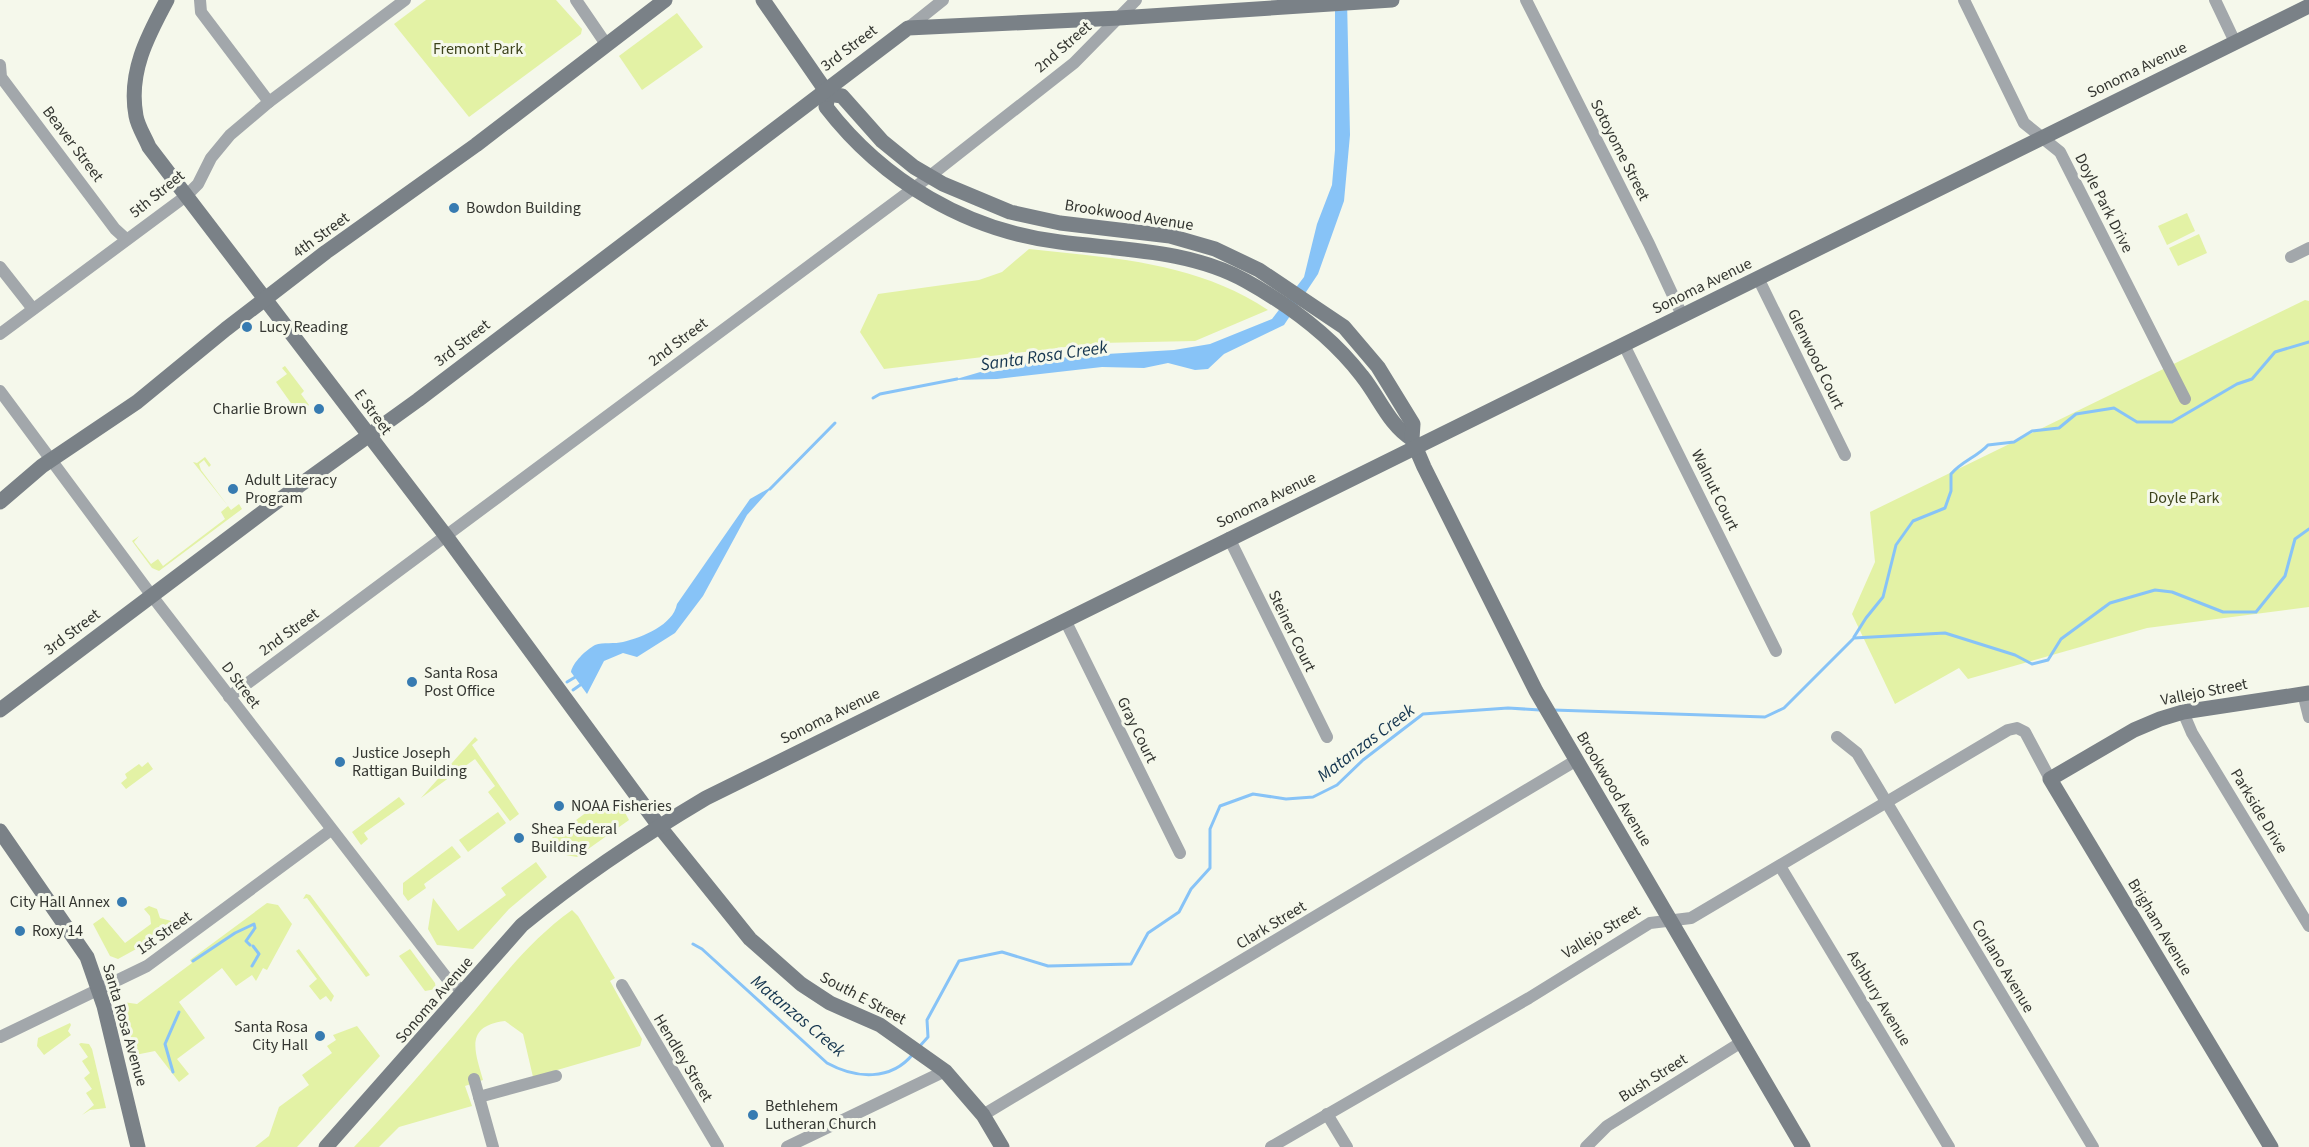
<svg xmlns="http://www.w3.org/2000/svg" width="2309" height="1147" font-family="'Source Sans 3',sans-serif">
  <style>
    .green { fill: #e3f2a5 }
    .water { fill: #87c3f7 }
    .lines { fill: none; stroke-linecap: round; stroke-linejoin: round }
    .stream { stroke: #87c3f7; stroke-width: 3 }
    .street { stroke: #a2a7ab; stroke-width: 12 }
    .secondary { stroke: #7a8187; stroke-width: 15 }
    .poi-dot { fill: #377bb1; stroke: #f5f8eb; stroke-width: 2 }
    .labels { text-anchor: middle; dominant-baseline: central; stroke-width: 6; stroke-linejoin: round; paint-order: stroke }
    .street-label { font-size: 16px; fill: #343631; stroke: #f5f8eb }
    .park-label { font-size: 16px; fill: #3d431c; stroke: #f5f8eb }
    .poi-label { font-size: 16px; fill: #343631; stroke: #f5f8eb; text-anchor: start }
    .water-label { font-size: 18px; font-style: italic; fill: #14354f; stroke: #f5f8eb }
  </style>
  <rect width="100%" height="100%" fill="#f5f8eb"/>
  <!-- green -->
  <g class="green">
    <polygon points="426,0 556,0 582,29 581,34 469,117 394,24"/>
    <polygon points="677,13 703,47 642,90 619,56"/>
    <polygon points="2187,213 2195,231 2167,245 2158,226"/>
    <polygon points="2199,234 2207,253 2178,266 2169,248"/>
    <path d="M1029 249C1113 258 1196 262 1268 310L1195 341 1099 343 884 369 860 332 878 294 979 280 1002 272Z"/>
    <polygon points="2305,300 2309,301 2309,607 2147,628 1968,679 1959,668 1895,704 1852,614 1875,562 1870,512"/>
    <polygon points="285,366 304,391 301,394 309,405 298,413 276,382 287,374 282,368"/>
    <polygon points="205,457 211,465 209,467 204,460 199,464 201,470 231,510 239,504 242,509 159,571 152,568 132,541 139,536 134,542 151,564 158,559 163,566 225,519 221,512 228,506 193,462 197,463"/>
    <polygon points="475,737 478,740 472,745 519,814 510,821 488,792 495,786 475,759 421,798"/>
    <polygon points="148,762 153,769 126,789 121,783 127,778 125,774 139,764 142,767"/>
    <polygon points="399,797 405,804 364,833 368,839 361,845 352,832"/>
    <polygon points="586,802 622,807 629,820 577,857 549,852 545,843 591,809"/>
    <polygon points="498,812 506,823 468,852 459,840"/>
    <polygon points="452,846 461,857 424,884 426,888 408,901 403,894 403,883"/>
    <polygon points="536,862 547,877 509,909 473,949 437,945 428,929 433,898 458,931 506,895 501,888"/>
    <polygon points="306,894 310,895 370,975 366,977 307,898 303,899"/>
    <polygon points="267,903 278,905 292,924 267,970 263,968 256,981 252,975 236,986 222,968 179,1002 205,1038 177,1059 189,1074 179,1082 155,1051 135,1055 123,1002 137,1004 192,963 190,960"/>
    <polygon points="149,906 157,909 160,918 175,922 176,926 141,949 138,948 118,959 110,956 93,924 103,917 125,943 151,924 150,916 144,909"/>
    <path d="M572 910 578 916 615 978 610 981 642 1039 640 1046 533 1077 523 1034 505 1021C464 1026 475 1051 483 1080L465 1086 472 1106 399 1127 379 1147H354C397 1102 436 1056 476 1009 506 972 533 938 572 910Z"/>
    <polygon points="299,949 334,996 331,1002 326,996 320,1000 309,986 317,979 296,951"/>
    <polygon points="410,949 435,983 436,989 425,991 399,956"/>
    <polygon points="70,1023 71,1025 68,1031 71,1035 44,1055 37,1046 38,1038"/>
    <polygon points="357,1026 380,1056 297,1147 255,1147 269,1136 279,1107 309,1085 302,1075 332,1053 327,1046 336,1040 333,1035"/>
    <polygon points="81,1043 89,1044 92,1049 106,1108 90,1110 82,1115 94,1105 86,1093 92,1089 84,1078 90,1073 82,1061 88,1057 79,1044"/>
  </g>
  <!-- water -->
  <g class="water">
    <polygon points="1335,0 1347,0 1350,135 1344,201 1318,274 1284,325 1224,354 1208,369 1195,370 1168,363 1144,368 1102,367 997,379 953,380 994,368 1073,356 1174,350 1210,344 1272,319 1304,277 1317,224 1332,185 1335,150"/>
    <path d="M773 486 747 515 703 596 675 633 637 657 623 653 604 661 587 694 571 672C573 662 586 650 595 645 603 642 615 644 623 642 643 637 673 625 677 604L750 499Z"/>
  </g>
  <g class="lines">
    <!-- stream -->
    <g class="stream">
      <polyline points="873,398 880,394 957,379"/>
      <polyline points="770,489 835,423"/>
      <path d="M1854 637 1866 618 1883 597 1896 545 1913 521 1945 508 1951 491V474C1962 461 1977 457 1988 445L2014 442 2032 431 2059 428 2076 414 2114 408 2137 422H2172L2237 384 2252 379 2275 352 2309 342"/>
      <polyline points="567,682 577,676"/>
      <polyline points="573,690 583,683"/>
      <polyline points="1553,710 1765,717 1784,708 1854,638 1945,633 2015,655 2032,664 2048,660 2061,639 2110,603 2155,590 2172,592 2223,612 2256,612 2285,576 2295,539 2309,529"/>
      <path d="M693 944 702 949 827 1063C856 1079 891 1081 913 1054"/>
      <polyline points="193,961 235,933 254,924 255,928 246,941 250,945"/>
      <polyline points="252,966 259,954 253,946"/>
      <polyline points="919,1047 928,1037 927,1020 959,961 1002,952 1048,966 1131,964 1148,933 1179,912 1191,889 1210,868 1210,829 1220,806 1253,794 1286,799 1313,797 1337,785 1363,760 1423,714 1508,708 1540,710"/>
      <polyline points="173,1072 165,1044 179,1012"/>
    </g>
    <!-- street -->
    <g class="street">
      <polyline points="200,0 201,12 269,102"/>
      <polyline points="576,0 606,44"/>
      <polyline points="1526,0 1649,244 1682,315"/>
      <polyline points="1964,0 2024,123 2060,152 2185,399"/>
      <polyline points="2215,0 2235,42"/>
      <polyline points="908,28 943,0"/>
      <polyline points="0,65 1,77 115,229 126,239"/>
      <polyline points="2291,257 2309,248"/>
      <polyline points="0,267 33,309"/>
      <polyline points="1758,278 1845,455"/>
      <polyline points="0,334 186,196 198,184 211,158 230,135 269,102 405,0"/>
      <polyline points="1624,345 1776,651"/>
      <polyline points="0,391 152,596 449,981 464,991"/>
      <polyline points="1229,538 1327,737"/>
      <polyline points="1065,620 1180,853"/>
      <polyline points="2303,693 2309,717"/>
      <polyline points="229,697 930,176 1074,63 1136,0"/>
      <polyline points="2183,712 2192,733 2309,926"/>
      <polyline points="1837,737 1857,753 2093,1147"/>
      <polyline points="1780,866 1949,1147"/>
      <polyline points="622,985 718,1147"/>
      <polyline points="0,1037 147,966 331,830"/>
      <polyline points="474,1079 493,1147"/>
      <polyline points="479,1097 556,1076"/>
      <polyline points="1327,1114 1347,1147"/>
      <polyline points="983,1115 1575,761"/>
      <polyline points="787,1147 945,1071"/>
      <polyline points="1271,1147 1529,998 1650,923 1691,918 2008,730 2017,728 2025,732 2050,779"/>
      <polyline points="1586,1147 1607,1126 1740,1043"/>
    </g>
    <!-- secondary -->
    <g class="secondary">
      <path d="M167 0C147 37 128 73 136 116 138 127 145 137 149 147L446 536 659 826 750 939 801 984 830 1003 880 1025 945 1071 983 1115 1002 1147"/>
      <path d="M763 0 828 94 826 107C883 181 967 231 1060 242 1122 250 1191 250 1246 281 1289 305 1332 337 1362 376 1379 397 1389 425 1412 439"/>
      <polyline points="828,94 842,96 882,141 914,167 943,184 1010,212 1060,223 1170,236 1215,249 1259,270 1344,327 1378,367 1413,424 1412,439 1424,467 1536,691 1803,1147"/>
      <polyline points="0,502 42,466 137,402 226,329 326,252 476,145 665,0"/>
      <polyline points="0,710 275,503 418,400 908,28 1119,18 1392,0"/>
      <polyline points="0,831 87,957 104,1006 138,1147"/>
      <path d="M326 1147 522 925C579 878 642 836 706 798L2309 6"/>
      <polyline points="2271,1147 2050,779 2134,730 2160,719 2183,712 2309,693"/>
    </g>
  </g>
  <!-- markers -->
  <g class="poi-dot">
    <circle cx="454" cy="208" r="6"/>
    <circle cx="247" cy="327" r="6"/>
    <circle cx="319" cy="409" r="6"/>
    <circle cx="233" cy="489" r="6"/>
    <circle cx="412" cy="682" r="6"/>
    <circle cx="340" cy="762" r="6"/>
    <circle cx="559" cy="806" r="6"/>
    <circle cx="519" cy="838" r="6"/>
    <circle cx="122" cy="902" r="6"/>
    <circle cx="20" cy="931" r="6"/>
    <circle cx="320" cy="1036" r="6"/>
    <circle cx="753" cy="1115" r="6"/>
  </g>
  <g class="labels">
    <!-- street labels -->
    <g class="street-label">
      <text transform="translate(1063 47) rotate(-41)">2nd Street</text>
      <text transform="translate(849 48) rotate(-37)">3rd Street</text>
      <text transform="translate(2137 70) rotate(-26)">Sonoma Avenue</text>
      <text transform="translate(73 144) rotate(53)">Beaver Street</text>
      <text transform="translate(1620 150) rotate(63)">Sotoyome Street</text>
      <text transform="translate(157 194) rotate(-39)">5th Street</text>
      <text transform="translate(2104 203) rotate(63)">Doyle Park Drive</text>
      <text transform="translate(1129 215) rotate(9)">Brookwood Avenue</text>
      <text transform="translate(321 235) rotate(-36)">4th Street</text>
      <text transform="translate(1702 286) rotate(-26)">Sonoma Avenue</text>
      <text transform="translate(678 342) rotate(-37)">2nd Street</text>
      <text transform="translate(462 343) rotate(-38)">3rd Street</text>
      <text transform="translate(1816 359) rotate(64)">Glenwood Court</text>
      <text transform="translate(373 412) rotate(54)">E Street</text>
      <text transform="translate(1715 490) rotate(64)">Walnut Court</text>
      <text transform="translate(1266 500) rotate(-26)">Sonoma Avenue</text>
      <text transform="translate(1292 631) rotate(64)">Steiner Court</text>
      <text transform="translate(72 632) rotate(-37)">3rd Street</text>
      <text transform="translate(289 632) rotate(-36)">2nd Street</text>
      <text transform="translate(241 685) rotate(53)">D Street</text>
      <text transform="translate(2204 692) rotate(-11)">Vallejo Street</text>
      <text transform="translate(830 716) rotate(-26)">Sonoma Avenue</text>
      <text transform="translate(1137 730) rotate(64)">Gray Court</text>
      <text transform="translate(1614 789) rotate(59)">Brookwood Avenue</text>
      <text transform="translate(2259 811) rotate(59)">Parkside Drive</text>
      <text transform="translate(1271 925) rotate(-31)">Clark Street</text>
      <text transform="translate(2160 927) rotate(59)">Brigham Avenue</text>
      <text transform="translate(1601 932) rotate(-31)">Vallejo Street</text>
      <text transform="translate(164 933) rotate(-35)">1st Street</text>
      <text transform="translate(2003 966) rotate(59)">Corlano Avenue</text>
      <text transform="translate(863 998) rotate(28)">South E Street</text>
      <text transform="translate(1879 998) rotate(59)">Ashbury Avenue</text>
      <text transform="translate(434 1000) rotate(-49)">Sonoma Avenue</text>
      <text transform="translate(125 1025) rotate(74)">Santa Rosa Avenue</text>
      <text transform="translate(683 1058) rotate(59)">Hendley Street</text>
      <text transform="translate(1653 1078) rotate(-32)">Bush Street</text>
    </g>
    <!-- park labels -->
    <g class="park-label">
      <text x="478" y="49">Fremont Park</text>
      <text x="2184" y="498">Doyle Park</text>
    </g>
    <!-- poi labels -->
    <g class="poi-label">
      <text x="466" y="208">Bowdon Building</text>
      <text x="259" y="327">Lucy Reading</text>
      <text x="307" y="409" text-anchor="end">Charlie Brown</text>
      <text x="245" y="480">Adult Literacy<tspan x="245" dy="18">Program</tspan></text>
      <text x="424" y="673">Santa Rosa<tspan x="424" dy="18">Post Office</tspan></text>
      <text x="352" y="753">Justice Joseph<tspan x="352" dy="18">Rattigan Building</tspan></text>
      <text x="571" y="806">NOAA Fisheries</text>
      <text x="531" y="829">Shea Federal<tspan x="531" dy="18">Building</tspan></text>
      <text x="110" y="902" text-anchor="end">City Hall Annex</text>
      <text x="32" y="931">Roxy 14</text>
      <text x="308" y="1027" text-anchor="end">Santa Rosa<tspan x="308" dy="18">City Hall</tspan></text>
      <text x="765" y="1106">Bethlehem<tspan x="765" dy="18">Lutheran Church</tspan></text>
    </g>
    <!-- water labels -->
    <g class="water-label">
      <text transform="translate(1044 356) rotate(-8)">Santa Rosa Creek</text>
      <text transform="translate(1366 743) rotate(-37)">Matanzas Creek</text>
      <text transform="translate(798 1016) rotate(40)">Matanzas Creek</text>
    </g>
  </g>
</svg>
